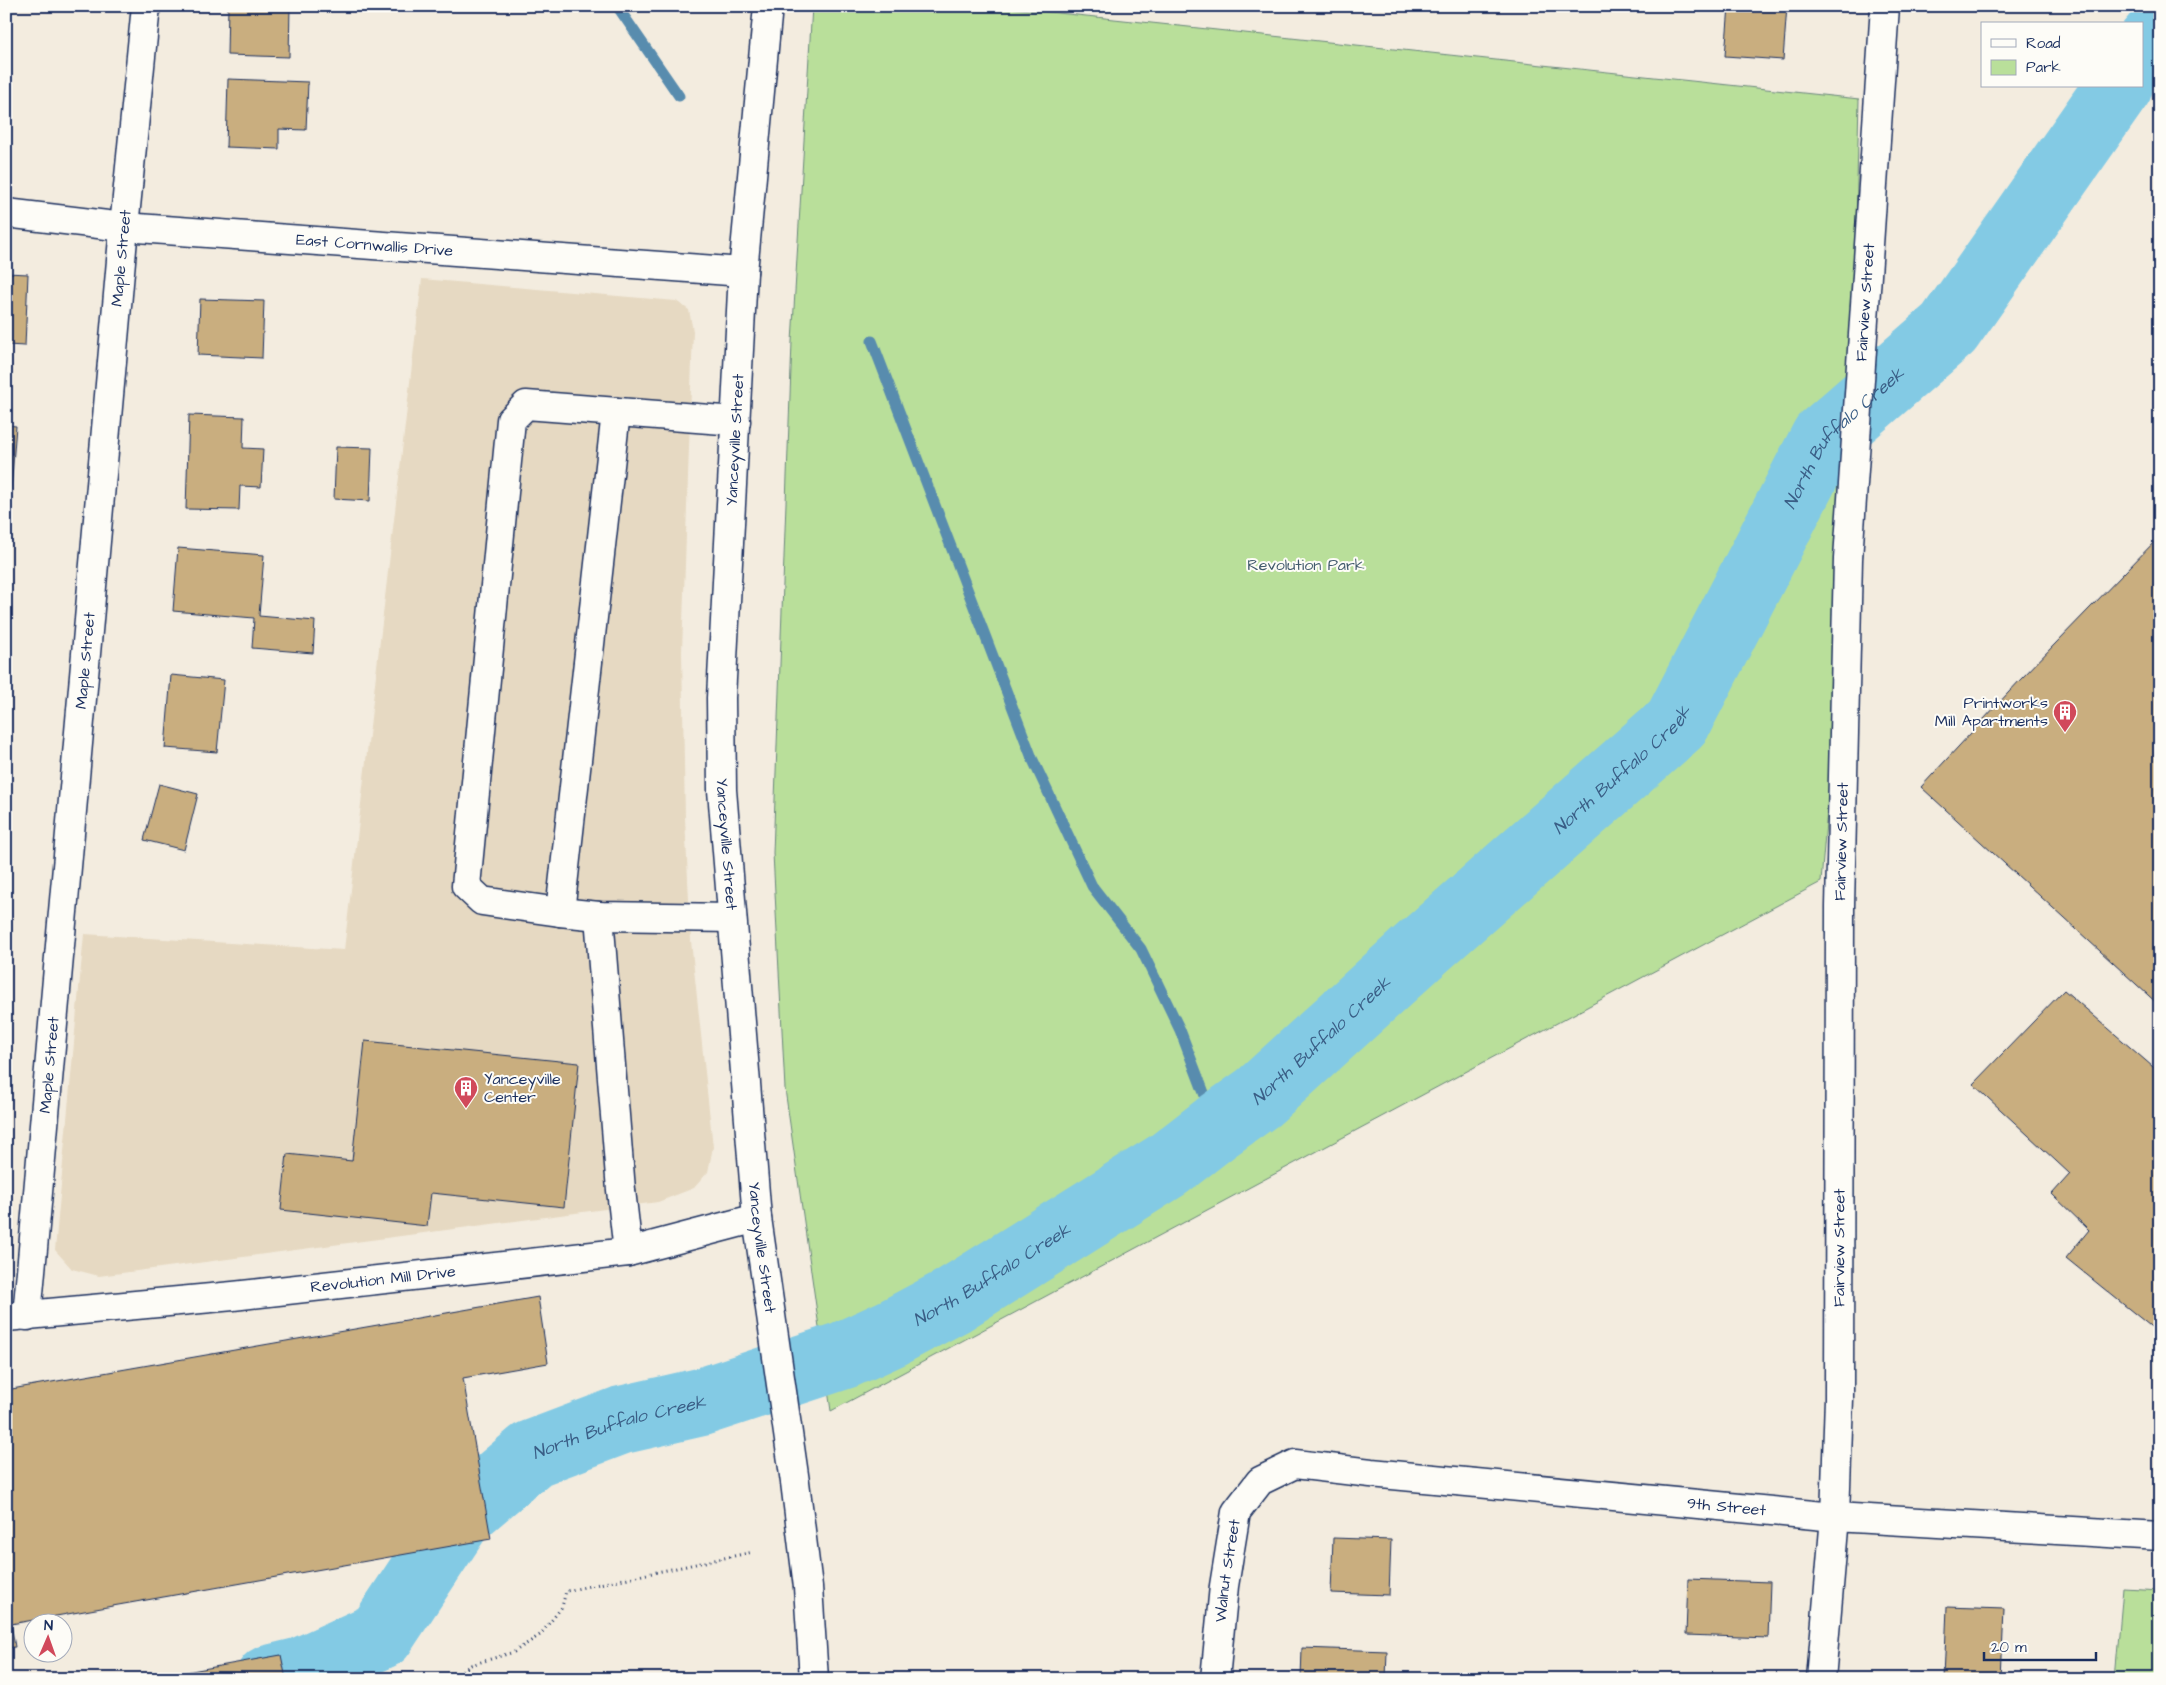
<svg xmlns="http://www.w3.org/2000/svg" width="2166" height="1685" font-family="'Architects Daughter',sans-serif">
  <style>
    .built { fill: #e6d9c2 }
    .green { fill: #b9df9a; stroke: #6a877c }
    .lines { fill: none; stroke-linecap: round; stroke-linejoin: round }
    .stream { stroke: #598cae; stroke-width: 11 }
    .river { stroke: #83cae4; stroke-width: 68 }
    .building { fill: #c9ae7f; stroke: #1b2f5e }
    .minor-casing { stroke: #1b2f5e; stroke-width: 31 }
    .major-casing { stroke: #1b2f5e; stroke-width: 31 }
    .path { stroke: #1b2f5e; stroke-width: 3; stroke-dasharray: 1 4; stroke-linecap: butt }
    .minor { stroke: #fdfcf7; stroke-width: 28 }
    .major { stroke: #fdfcf7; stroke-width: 28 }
    .labels { text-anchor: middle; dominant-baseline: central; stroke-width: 4; stroke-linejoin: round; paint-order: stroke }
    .street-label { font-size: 16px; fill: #1b2f5e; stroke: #fdfcf7 }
    .park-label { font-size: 16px; fill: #425b6d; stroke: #fdfcf7 }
    .poi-label { font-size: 16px; fill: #1b2f5e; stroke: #fdfcf7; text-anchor: end }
    .water-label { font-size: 18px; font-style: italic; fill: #3a5e86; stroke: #fdfcf7 }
  </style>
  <rect width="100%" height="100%" fill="#f3ecdf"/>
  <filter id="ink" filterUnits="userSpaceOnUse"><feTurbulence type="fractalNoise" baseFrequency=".02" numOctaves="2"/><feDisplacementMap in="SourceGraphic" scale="10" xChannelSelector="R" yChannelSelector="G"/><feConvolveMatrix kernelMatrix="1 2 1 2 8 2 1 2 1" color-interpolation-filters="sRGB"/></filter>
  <g filter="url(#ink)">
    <!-- built -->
    <polygon class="built" points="422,279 676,301 689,310 693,331 682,652 685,818 691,941 713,1147 708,1172 694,1188 658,1202 99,1276 72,1269 55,1250 84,934 344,950"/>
    <!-- green -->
    <g class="green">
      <polygon points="812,6 993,6 1859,99 1848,559 1821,882 831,1411 785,1089 773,853 792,342"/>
      <polygon points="2123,1588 2160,1590 2160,1679 2115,1679"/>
    </g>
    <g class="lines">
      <!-- stream -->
      <g class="stream">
        <polyline points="617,6 679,96"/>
        <polyline points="872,341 1032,758 1092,886 1141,949 1180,1030 1217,1127"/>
      </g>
      <!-- river -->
      <g class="river">
        <polyline points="2142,53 2160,32"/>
        <path id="s1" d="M269 1679 302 1671 381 1635 461 1514 532 1454 622 1420 701 1402 844 1355 892 1333 952 1301 1168 1165 1217 1127 1259 1097 1418 952 1677 723 1824 438 1949 329 2119 86"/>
      </g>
    </g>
    <!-- building -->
    <g class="building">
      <polygon points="228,6 290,6 289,57 227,55"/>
      <polygon points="1729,6 1787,6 1783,60 1725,56"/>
      <polygon points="228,79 308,82 306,130 279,129 279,149 226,147"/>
      <polygon points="6,273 28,274 25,346 6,345"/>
      <polygon points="200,299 264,301 262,358 198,355"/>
      <polygon points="189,415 244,417 243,448 263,449 261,487 240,486 239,510 186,509"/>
      <polygon points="6,425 16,426 11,490 6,490"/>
      <polygon points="336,447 372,448 370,501 334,499"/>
      <polygon points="2160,536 2160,1006 1921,787 2021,679"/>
      <polygon points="178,548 264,555 259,616 315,621 313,653 252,648 254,618 173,611"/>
      <polygon points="171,675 224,680 217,752 165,748"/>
      <polygon points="159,784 198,794 184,850 144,840"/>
      <polygon points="2064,990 2160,1073 2160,1334 2066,1258 2089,1230 2052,1194 2070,1174 1973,1084"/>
      <polygon points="365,1041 579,1063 564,1207 431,1193 427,1226 281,1210 287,1154 352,1161"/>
      <polygon points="538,1297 548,1363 463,1378 491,1539 11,1624 15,1647 6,1648 6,1390"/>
      <polygon points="1333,1538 1391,1540 1389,1595 1331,1593"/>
      <polygon points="1688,1579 1770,1582 1768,1638 1686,1635"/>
      <polygon points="1947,1607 2004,1609 2001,1679 1944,1679"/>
      <polygon points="1302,1648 1387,1651 1386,1679 1301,1679"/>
      <polygon points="281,1655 286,1679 147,1679"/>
    </g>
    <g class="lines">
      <!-- minor casing -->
      <g class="minor-casing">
        <g id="minor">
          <polyline points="560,912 616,412"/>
          <polyline points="599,916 621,1190 628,1252"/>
          <polyline points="732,918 599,916 560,912 482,901 466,886 511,420 526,405 736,421"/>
          <path id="s2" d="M27 1316 124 227 146 6"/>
          <path id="s3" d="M6 1317 233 1296 628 1252 757 1218"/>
          <path id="s4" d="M1215 1679 1224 1586 1236 1512 1260 1481 1295 1464 1371 1473 1835 1517 2160 1536"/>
          <path id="s5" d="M1821 1679 1835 1517 1839 1398 1840 906 1848 559 1885 6"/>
        </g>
      </g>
      <!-- major casing -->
      <g class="major-casing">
        <g id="major">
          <path id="s6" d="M768 6 743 272 721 698 722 790 757 1218 795 1482 808 1587 814 1679"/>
          <path id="s7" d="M6 213 124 227 743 272"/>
        </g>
      </g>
      <!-- path -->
      <polyline class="path" points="450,1679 471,1665 514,1652 540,1635 562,1607 566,1591 753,1552"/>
      <!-- minor -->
      <use href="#minor" class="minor"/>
      <!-- major -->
      <use href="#major" class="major"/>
    </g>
  </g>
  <!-- icons -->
  <defs>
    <g id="building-pin" transform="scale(1.25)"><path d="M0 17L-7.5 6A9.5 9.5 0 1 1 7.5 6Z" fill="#d1495b" stroke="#fdfcf7"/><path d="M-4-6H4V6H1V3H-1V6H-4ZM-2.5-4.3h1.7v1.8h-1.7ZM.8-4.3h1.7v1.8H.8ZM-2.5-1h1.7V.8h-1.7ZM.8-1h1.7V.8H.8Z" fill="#fff"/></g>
  </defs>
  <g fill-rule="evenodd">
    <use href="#building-pin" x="2065" y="712"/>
    <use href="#building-pin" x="466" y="1088"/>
  </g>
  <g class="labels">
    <!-- street labels -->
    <g class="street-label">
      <text stroke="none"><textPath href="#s7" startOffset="370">East Cornwallis Drive</textPath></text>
      <text stroke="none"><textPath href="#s2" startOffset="1062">Maple Street</textPath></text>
      <text stroke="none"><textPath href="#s5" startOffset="1378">Fairview Street</textPath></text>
      <text transform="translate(735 440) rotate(-87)">Yanceyville Street</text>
      <text stroke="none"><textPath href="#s2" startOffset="658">Maple Street</textPath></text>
      <text stroke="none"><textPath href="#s5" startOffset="838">Fairview Street</textPath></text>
      <text stroke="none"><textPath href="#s6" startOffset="840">Yanceyville Street</textPath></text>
      <text stroke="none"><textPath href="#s2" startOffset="252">Maple Street</textPath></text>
      <text stroke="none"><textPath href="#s6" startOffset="1245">Yanceyville Street</textPath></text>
      <text stroke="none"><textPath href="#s5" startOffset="432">Fairview Street</textPath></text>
      <text stroke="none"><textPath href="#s3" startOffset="379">Revolution Mill Drive</textPath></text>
      <text stroke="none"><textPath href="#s4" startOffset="680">9th Street</textPath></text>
      <text stroke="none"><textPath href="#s4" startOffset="109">Walnut Street</textPath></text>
    </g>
    <!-- park labels -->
    <g class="park-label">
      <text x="1306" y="565">Revolution Park</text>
    </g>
    <!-- poi labels -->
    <g class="poi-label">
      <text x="2048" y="703">Printworks<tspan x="2048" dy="18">Mill Apartments</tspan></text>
      <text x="484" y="1079" text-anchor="start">Yanceyville<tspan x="484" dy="18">Center</tspan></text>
    </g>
    <!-- water labels -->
    <g class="water-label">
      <text stroke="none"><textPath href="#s1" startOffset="2070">North Buffalo Creek</textPath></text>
      <text stroke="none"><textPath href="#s1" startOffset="1665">North Buffalo Creek</textPath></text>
      <text stroke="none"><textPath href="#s1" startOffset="1260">North Buffalo Creek</textPath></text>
      <text stroke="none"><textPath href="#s1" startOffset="855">North Buffalo Creek</textPath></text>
      <text stroke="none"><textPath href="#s1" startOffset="450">North Buffalo Creek</textPath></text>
    </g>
  </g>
  <!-- margin -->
  <rect width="2166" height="1685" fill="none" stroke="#fdfcf7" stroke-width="25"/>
  <rect x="12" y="12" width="2141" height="1660" fill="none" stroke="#1b2f5e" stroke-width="2" filter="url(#ink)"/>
  <!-- legend -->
  <rect x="1981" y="22" width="162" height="65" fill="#fdfcf7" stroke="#a3aaba"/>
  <rect x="1991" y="39" width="25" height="8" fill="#fdfcf7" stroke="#a3aaba"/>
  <text x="2026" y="48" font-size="15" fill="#1b2f5e">Road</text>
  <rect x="1991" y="60" width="25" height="15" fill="#b9df9a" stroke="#a3aaba"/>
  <text x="2026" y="72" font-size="15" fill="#1b2f5e">Park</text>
  <!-- north arrow -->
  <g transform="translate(48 1638) rotate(2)"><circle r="24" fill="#fdfcf7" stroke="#a3aaba"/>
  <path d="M0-4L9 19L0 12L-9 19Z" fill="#d1495b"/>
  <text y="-8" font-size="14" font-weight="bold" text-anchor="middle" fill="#1b2f5e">N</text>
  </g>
  <!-- scale -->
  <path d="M1984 1652v8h112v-8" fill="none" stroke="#1b2f5e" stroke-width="2.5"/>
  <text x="1991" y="1652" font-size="15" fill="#1b2f5e" stroke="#fdfcf7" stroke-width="4" paint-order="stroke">20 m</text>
</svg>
